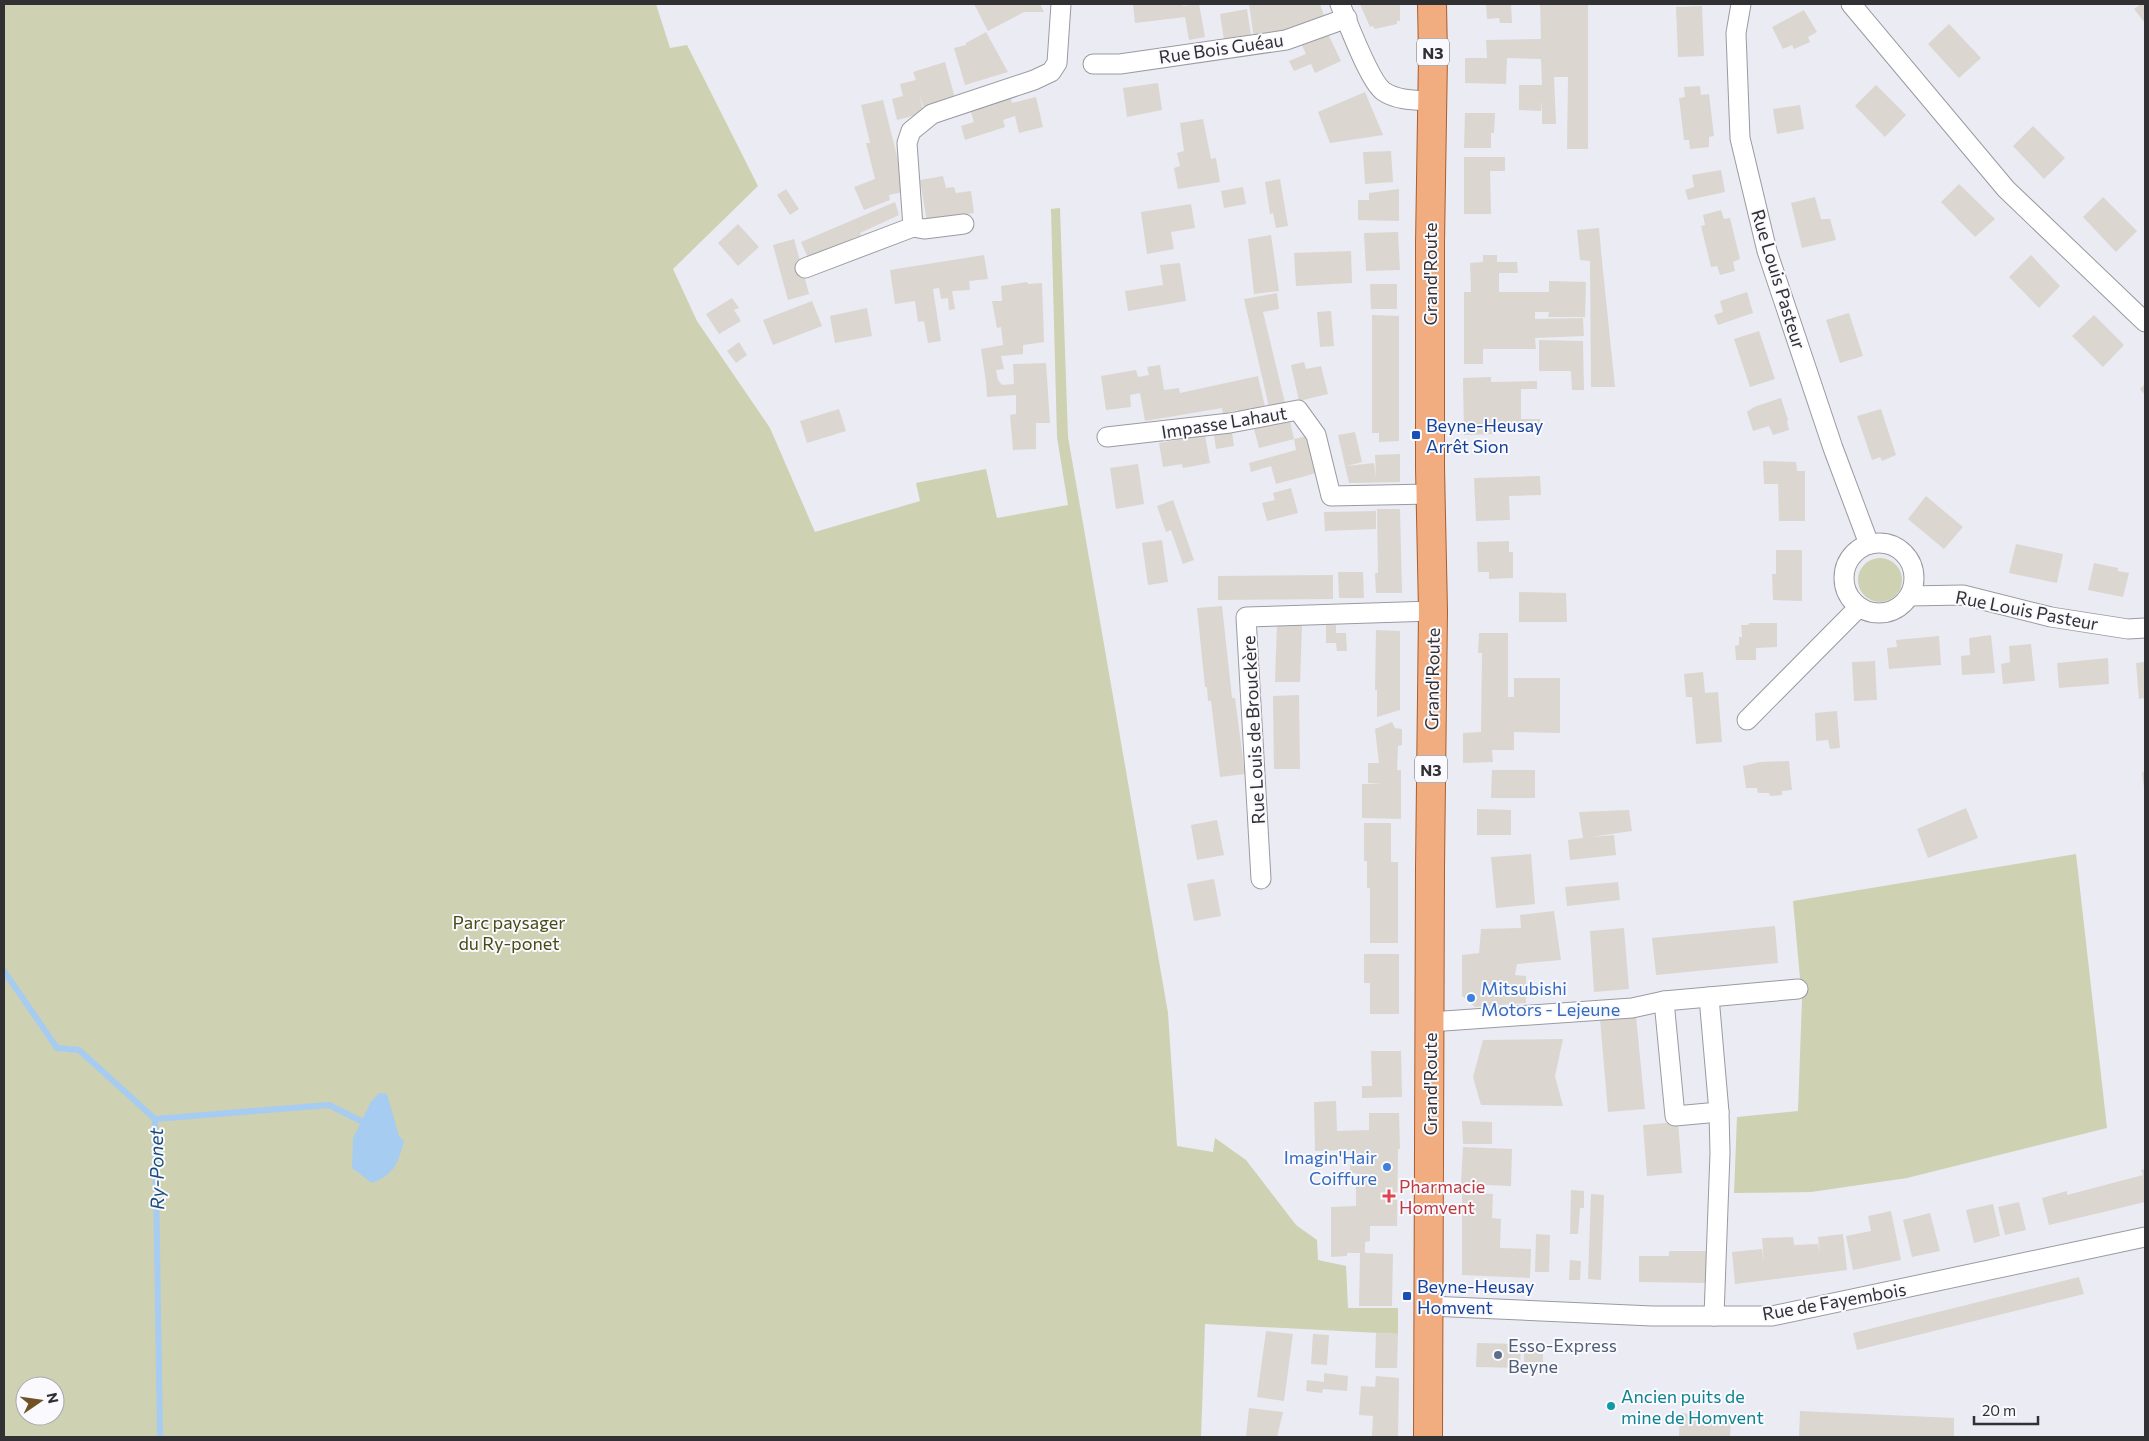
<svg xmlns="http://www.w3.org/2000/svg" width="2149" height="1441" font-family="Commissioner,sans-serif">
  <style>
    .green { fill: #ced1b2; fill-rule: evenodd }
    .water { fill: #a7ccf1 }
    .lines { fill: none; stroke-linecap: round; stroke-linejoin: round }
    .stream { stroke: #a7ccf1; stroke-width: 6 }
    .building { fill: #dbd6cf }
    .street-casing { stroke: #9a9aa2; stroke-width: 21 }
    .primary-casing { stroke: #a85e2e; stroke-width: 30 }
    .street { stroke: #fff; stroke-width: 19 }
    .primary { stroke: #f1ad80; stroke-width: 28 }
    .transit-dot { fill: #1a4fb4; stroke: #f9f9fe; stroke-width: 2 }
    .shop-dot { fill: #3f7fe0; stroke: #f9f9fe; stroke-width: 2 }
    .health-dot { fill: #e0444e; stroke: #f9f9fe; stroke-width: 2 }
    .service-dot { fill: #5c6f8a; stroke: #f9f9fe; stroke-width: 2 }
    .culture-dot { fill: #0f9aa8; stroke: #f9f9fe; stroke-width: 2 }
    .labels { text-anchor: middle; dominant-baseline: central; stroke-width: 4; stroke-linejoin: round; paint-order: stroke }
    .shield { fill: #f9f9fe; stroke: #6d6d71; stroke-width: 1 }
    .shield-label { font-size: 16px; font-weight: bold; fill: #313134 }
    .street-label { font-size: 18px; fill: #313134; stroke: #f9f9fe }
    .transit-label { font-size: 18px; fill: #164399; stroke: #f9f9fe; text-anchor: start }
    .park-label { font-size: 18px; fill: #494b13; stroke: #f9f9fe }
    .shop-label { font-size: 18px; fill: #366cbe; stroke: #f9f9fe; text-anchor: start }
    .health-label { font-size: 18px; fill: #be3a42; stroke: #f9f9fe; text-anchor: start }
    .service-label { font-size: 18px; fill: #4e5e75; stroke: #f9f9fe; text-anchor: start }
    .culture-label { font-size: 18px; fill: #0d838f; stroke: #f9f9fe; text-anchor: start }
    .water-label { font-size: 19px; font-style: italic; fill: #164c7a; stroke: #f9f9fe }
  </style>
  <rect width="100%" height="100%" fill="#ebebf4"/>
  <!-- green -->
  <g class="green">
    <path d="M4 4H656L670 48 687 45 758 186 673 269 697 321 770 428 815 532 920 501 916 483 986 469 997 518 1068 505 1057 437 1051 209 1060 208 1068 437 1168 1013 1177 1146 1213 1152 1215 1138 1246 1160 1296 1225 1317 1240 1318 1260 1346 1266 1348 1308H1398V1334L1205 1324 1201 1437H4ZM25 1386H55V1416H25Z"/>
    <circle cx="1880" cy="580" r="22"/>
    <polygon points="2076,854 2107,1128 1907,1178 1811,1192 1734,1193 1737,1117 1798,1111 1802,1000 1793,901"/>
  </g>
  <!-- water -->
  <path class="water" d="M379 1093 387 1094 399 1136 404 1141C398 1163 395 1174 372 1183L352 1168 353 1138 371 1102Z"/>
  <g class="lines">
    <!-- stream -->
    <g class="stream">
      <polyline points="4,971 57,1048 79,1050 155,1119 160,1437"/>
      <polyline points="155,1119 329,1105 361,1121"/>
    </g>
  </g>
  <!-- building -->
  <g class="building">
    <polygon points="974,4 1040,4 1044,12 1024,12 988,31"/>
    <polygon points="1133,4 1183,4 1183,6 1199,4 1205,37 1189,40 1185,17 1135,23"/>
    <polygon points="1249,4 1320,4 1325,19 1280,36 1254,38"/>
    <polygon points="1360,4 1400,4 1400,21 1397,21 1397,24 1375,29 1373,26 1370,27"/>
    <polygon points="1486,4 1511,4 1512,23 1500,23 1499,18 1487,19"/>
    <polygon points="1540,4 1588,4 1588,149 1567,149 1568,77 1554,77 1556,124 1542,124 1542,100 1541,111 1519,110 1519,85 1542,85 1541,59 1507,58 1506,84 1465,83 1465,58 1487,58 1486,40 1541,39"/>
    <polygon points="2141,4 2145,4 2145,23 2134,9"/>
    <polygon points="1702,6 1704,56 1678,57 1676,7"/>
    <polygon points="1247,9 1251,36 1224,40 1220,14"/>
    <polygon points="1804,10 1817,32 1808,37 1810,42 1794,49 1792,45 1783,49 1772,27"/>
    <polygon points="1949,24 1981,58 1959,78 1928,44"/>
    <polygon points="986,32 1008,72 965,85 954,48 966,45 966,43"/>
    <polygon points="1328,34 1341,61 1315,73 1311,64 1294,71 1289,61 1306,54 1300,41"/>
    <polygon points="945,62 955,98 924,108 919,93 924,113 897,120 892,99 903,96 900,84 916,80 913,72"/>
    <polygon points="1158,83 1162,110 1127,117 1123,88"/>
    <polygon points="1876,85 1906,115 1885,137 1855,106"/>
    <polygon points="1700,86 1701,95 1709,94 1714,136 1709,137 1709,147 1690,149 1689,140 1684,140 1679,98 1685,97 1684,87"/>
    <polygon points="1365,92 1383,135 1330,143 1318,112"/>
    <polygon points="1036,97 1043,127 1019,133 1015,116 1003,120 1005,127 965,140 961,126 974,122 970,109 1011,98 1012,103"/>
    <polygon points="883,100 899,164 903,192 889,195 890,200 864,210 854,187 875,179 866,143 870,143 861,105"/>
    <polygon points="1800,105 1804,129 1777,134 1773,109"/>
    <polygon points="1465,113 1495,113 1494,133 1491,133 1491,148 1464,148"/>
    <polygon points="1203,119 1211,159 1216,158 1220,182 1178,189 1174,168 1180,166 1177,153 1184,151 1180,123"/>
    <polygon points="2033,126 2065,158 2044,179 2013,146"/>
    <polygon points="1391,151 1393,182 1365,184 1363,152"/>
    <polygon points="1464,157 1505,157 1505,171 1490,171 1491,214 1464,214"/>
    <polygon points="1721,170 1725,192 1688,200 1685,190 1694,187 1692,175"/>
    <polygon points="943,176 946,188 954,187 956,193 971,191 974,213 927,222 920,180"/>
    <polygon points="1280,179 1288,226 1276,228 1273,213 1270,214 1265,182"/>
    <polygon points="1959,184 1995,219 1975,237 1941,202"/>
    <polygon points="1243,187 1246,204 1224,208 1221,191"/>
    <polygon points="786,189 799,209 790,215 777,195"/>
    <polygon points="1399,189 1399,221 1358,220 1358,200 1369,200 1369,193"/>
    <polygon points="1815,197 1821,219 1830,219 1836,240 1802,248 1791,203"/>
    <polygon points="2103,197 2137,231 2116,252 2083,217"/>
    <polygon points="895,202 899,215 860,233 861,235 808,258 801,242"/>
    <polygon points="1191,204 1195,228 1171,232 1174,249 1147,254 1141,212"/>
    <polygon points="1721,210 1724,219 1730,218 1740,259 1733,262 1735,271 1720,275 1717,266 1711,267 1701,226 1705,225 1703,215"/>
    <polygon points="738,224 759,247 738,266 718,243"/>
    <polygon points="1599,228 1602,261 1615,387 1591,387 1590,261 1580,260 1577,230"/>
    <polygon points="1398,232 1400,270 1366,271 1364,233"/>
    <polygon points="1271,235 1279,291 1254,294 1248,239"/>
    <polygon points="794,239 809,294 788,300 773,245"/>
    <polygon points="1351,251 1352,283 1296,286 1294,253"/>
    <polygon points="984,255 988,279 969,281 970,290 952,291 955,309 949,310 948,298 941,299 939,288 933,289 941,341 928,343 924,321 918,322 915,301 895,304 890,270"/>
    <polygon points="1483,255 1497,255 1497,262 1517,262 1518,273 1499,273 1499,292 1549,292 1549,281 1586,282 1585,317 1548,317 1549,312 1535,312 1535,319 1583,318 1584,336 1535,338 1536,349 1483,349 1483,364 1464,364 1464,292 1471,292 1470,263 1483,262"/>
    <polygon points="2031,255 2060,286 2039,308 2009,277"/>
    <polygon points="1180,263 1186,301 1128,311 1125,291 1163,285 1160,265"/>
    <polygon points="1027,282 1028,284 1042,283 1044,342 1023,345 1023,354 1001,356 1004,369 996,370 998,380 1002,385 1014,384 1013,364 1046,363 1050,423 1036,423 1036,449 1013,450 1010,415 1016,414 1016,395 987,397 986,382 981,349 1003,345 1001,327 997,328 992,301 1002,301 1001,286"/>
    <polygon points="1370,284 1397,284 1397,309 1371,309"/>
    <polygon points="1747,292 1753,313 1718,325 1714,315 1723,312 1720,301"/>
    <polygon points="1277,293 1279,309 1263,312 1285,403 1269,407 1244,299"/>
    <polygon points="732,298 739,308 734,310 741,321 719,334 706,314"/>
    <polygon points="812,301 822,326 773,345 763,320"/>
    <polygon points="867,308 872,336 835,343 830,316"/>
    <polygon points="1331,311 1334,346 1320,347 1317,312"/>
    <polygon points="1849,313 1863,356 1840,363 1826,320"/>
    <polygon points="1372,315 1399,316 1399,441 1379,442 1379,433 1372,433"/>
    <polygon points="2094,315 2124,345 2103,367 2072,336"/>
    <polygon points="1759,331 1775,379 1750,387 1734,339"/>
    <polygon points="1539,340 1583,341 1584,390 1572,390 1571,371 1539,371"/>
    <polygon points="739,342 747,355 736,363 727,351"/>
    <polygon points="1304,362 1306,369 1321,366 1328,394 1299,401 1291,365"/>
    <polygon points="1160,365 1164,390 1179,388 1180,393 1258,376 1265,407 1239,414 1238,410 1223,414 1222,408 1145,421 1140,393 1130,395 1131,407 1106,410 1101,376 1136,370 1138,377 1149,375 1147,367"/>
    <polygon points="1491,377 1491,382 1537,381 1537,389 1521,389 1521,419 1540,419 1540,429 1496,430 1496,434 1464,435 1463,378"/>
    <polygon points="2145,384 2145,395 2140,389"/>
    <polygon points="1781,398 1788,420 1787,421 1789,430 1773,435 1769,426 1753,431 1747,412 1754,407"/>
    <polygon points="839,409 846,431 807,443 800,421"/>
    <polygon points="1881,409 1896,455 1882,461 1880,457 1872,460 1857,416"/>
    <polygon points="1290,421 1294,439 1259,448 1254,429"/>
    <polygon points="1232,432 1234,446 1216,449 1214,435"/>
    <polygon points="1355,432 1362,462 1347,466 1374,463 1376,478 1375,455 1400,454 1400,482 1349,483 1338,435"/>
    <polygon points="1205,435 1210,463 1183,468 1182,464 1163,467 1159,443"/>
    <polygon points="1311,435 1320,472 1276,484 1271,466 1251,472 1249,463 1296,450 1294,439"/>
    <polygon points="1763,461 1796,462 1797,471 1805,471 1805,521 1779,521 1778,484 1764,484"/>
    <polygon points="1138,464 1144,504 1116,509 1110,468"/>
    <polygon points="1540,476 1541,495 1509,496 1510,520 1476,521 1474,478"/>
    <polygon points="1291,488 1298,513 1267,521 1262,503 1275,500 1273,493"/>
    <polygon points="1926,496 1963,527 1944,549 1908,519"/>
    <polygon points="1173,500 1194,560 1183,564 1171,530 1166,532 1157,506"/>
    <polygon points="1377,509 1400,509 1402,593 1376,593 1375,573 1378,573"/>
    <polygon points="1376,511 1376,529 1325,531 1324,512"/>
    <polygon points="1162,540 1168,582 1148,585 1142,543"/>
    <polygon points="1509,541 1509,552 1513,552 1513,578 1489,579 1489,572 1478,572 1477,542"/>
    <polygon points="2016,544 2063,554 2057,583 2009,573"/>
    <polygon points="1776,550 1802,550 1802,601 1773,600 1772,574 1776,574"/>
    <polygon points="2094,563 2118,568 2118,571 2129,573 2123,597 2088,590"/>
    <polygon points="1338,572 1363,572 1364,598 1339,598"/>
    <polygon points="1333,575 1333,599 1218,600 1218,576"/>
    <polygon points="1519,592 1566,593 1567,622 1519,622"/>
    <polygon points="1222,606 1232,698 1235,698 1245,774 1220,777 1211,701 1208,701 1207,687 1205,687 1197,608"/>
    <polygon points="1749,623 1777,623 1777,647 1756,648 1756,660 1736,660 1735,646 1739,645 1739,637 1742,637 1741,625 1748,625"/>
    <polygon points="1277,624 1302,625 1300,682 1275,682"/>
    <polygon points="1326,625 1336,625 1336,633 1346,633 1347,651 1337,651 1336,643 1326,643"/>
    <polygon points="1376,630 1400,631 1400,710 1377,717 1377,690 1375,690"/>
    <polygon points="1479,633 1508,633 1508,697 1514,697 1514,678 1560,678 1560,733 1514,732 1514,750 1492,750 1493,762 1463,763 1463,733 1481,732 1482,653 1478,653"/>
    <polygon points="1991,635 1995,673 1962,675 1961,656 1970,655 1969,638"/>
    <polygon points="1939,636 1941,665 1889,669 1887,648 1897,647 1896,640"/>
    <polygon points="2031,644 2035,681 2003,684 2001,664 2010,662 2009,646"/>
    <polygon points="2108,658 2109,684 2059,688 2057,663"/>
    <polygon points="1875,661 1877,700 1854,701 1852,662"/>
    <polygon points="2145,662 2145,698 2139,699 2136,663"/>
    <polygon points="1703,672 1705,693 1718,692 1722,742 1696,744 1692,697 1686,697 1684,674"/>
    <polygon points="1299,695 1300,769 1274,769 1273,696"/>
    <polygon points="1837,711 1840,748 1830,749 1828,740 1816,741 1815,713"/>
    <polygon points="1392,722 1395,728 1402,729 1402,745 1398,746 1397,770 1401,770 1401,819 1362,818 1362,784 1383,784 1368,783 1368,763 1379,763 1375,729"/>
    <polygon points="1789,761 1792,790 1782,791 1782,795 1770,796 1769,793 1758,793 1757,788 1746,788 1743,766 1760,762"/>
    <polygon points="1492,770 1535,770 1535,798 1491,798"/>
    <polygon points="2142,772 2145,772 2145,789 2144,789"/>
    <polygon points="1966,808 1978,838 1928,858 1917,829"/>
    <polygon points="1477,809 1511,810 1511,835 1477,835"/>
    <polygon points="1629,810 1632,831 1590,837 1614,835 1616,855 1570,860 1568,840 1583,838 1579,812"/>
    <polygon points="1217,820 1224,855 1197,860 1191,825"/>
    <polygon points="1364,823 1391,823 1391,862 1398,862 1398,943 1370,943 1370,888 1367,888 1367,861 1364,861"/>
    <polygon points="1531,854 1535,904 1496,908 1491,857"/>
    <polygon points="1214,879 1221,916 1194,921 1187,884"/>
    <polygon points="1618,882 1620,900 1567,906 1565,887"/>
    <polygon points="1554,911 1561,960 1517,964 1515,975 1526,976 1526,1003 1475,1007 1462,996 1462,955 1479,953 1481,929 1521,928 1520,915"/>
    <polygon points="1775,926 1778,963 1656,975 1652,938"/>
    <polygon points="1624,928 1629,989 1594,992 1590,931"/>
    <polygon points="1364,954 1399,954 1399,1014 1370,1014 1370,983 1364,983"/>
    <polygon points="1636,1016 1645,1109 1608,1112 1600,1019"/>
    <polygon points="1563,1039 1555,1076 1563,1106 1481,1105 1473,1077 1483,1040"/>
    <polygon points="1371,1051 1401,1051 1402,1097 1362,1098 1362,1086 1372,1086"/>
    <polygon points="1336,1101 1337,1131 1369,1130 1369,1113 1399,1113 1400,1149 1398,1149 1397,1226 1370,1226 1370,1241 1365,1242 1365,1253 1393,1254 1392,1306 1359,1306 1360,1253 1347,1253 1347,1256 1331,1257 1331,1207 1356,1206 1356,1173 1350,1173 1350,1150 1315,1151 1314,1102"/>
    <polygon points="1462,1121 1492,1122 1492,1144 1463,1144"/>
    <polygon points="1678,1122 1682,1173 1647,1176 1643,1125"/>
    <polygon points="1463,1147 1512,1149 1511,1186 1461,1184"/>
    <polygon points="2145,1169 2145,1202 2049,1225 2042,1198 2067,1191 2067,1195 2143,1175 2141,1170"/>
    <polygon points="1571,1190 1584,1191 1584,1208 1580,1208 1578,1234 1570,1234"/>
    <polygon points="1462,1192 1493,1194 1492,1218 1501,1219 1500,1248 1531,1249 1530,1278 1462,1275"/>
    <polygon points="1591,1194 1604,1195 1601,1280 1588,1279"/>
    <polygon points="2019,1202 2026,1230 2005,1235 1998,1207"/>
    <polygon points="1993,1204 2000,1236 1974,1243 1966,1210"/>
    <polygon points="1891,1211 1901,1260 1853,1270 1846,1236 1871,1231 1868,1216"/>
    <polygon points="1930,1213 1940,1251 1912,1257 1903,1220"/>
    <polygon points="1536,1234 1550,1235 1549,1272 1535,1272"/>
    <polygon points="1843,1234 1847,1270 1735,1284 1732,1252 1762,1249 1764,1263 1762,1238 1793,1237 1794,1245 1818,1244 1820,1256 1818,1237"/>
    <polygon points="1669,1251 1706,1251 1706,1283 1639,1282 1639,1256 1669,1256"/>
    <polygon points="1570,1260 1581,1261 1580,1280 1569,1280"/>
    <polygon points="2079,1277 2084,1294 1857,1350 1853,1333"/>
    <polygon points="1266,1331 1293,1334 1284,1401 1257,1397"/>
    <polygon points="1376,1333 1398,1334 1397,1368 1375,1368"/>
    <polygon points="1313,1334 1329,1335 1327,1365 1311,1364"/>
    <polygon points="1524,1342 1543,1343 1543,1362 1524,1362"/>
    <polygon points="1477,1343 1521,1344 1520,1368 1476,1367"/>
    <polygon points="1324,1373 1348,1376 1347,1391 1323,1389 1322,1393 1306,1391 1307,1380 1324,1382"/>
    <polygon points="1376,1376 1399,1378 1398,1437 1372,1437 1373,1416 1359,1415 1361,1386 1375,1387"/>
    <polygon points="1249,1408 1283,1412 1277,1437 1246,1437"/>
    <polygon points="1800,1411 1954,1418 1954,1437 1799,1437"/>
    <polygon points="1680,1413 1731,1418 1730,1437 1679,1437"/>
  </g>
  <g class="lines">
    <!-- street casing -->
    <g class="street-casing">
      <g id="street">
        <path d="M1340 4C1348 23 1369 80 1383 91 1397 101 1417 100 1433 101"/>
        <polyline points="1741,4 1736,33 1740,138 1767,251 1833,448 1869,544"/>
        <polyline points="1851,4 2006,189 2145,322"/>
        <polyline points="1093,64 1120,64 1286,40 1347,18"/>
        <polyline points="913,227 924,229 964,224"/>
        <polyline points="805,268 913,227 907,143 911,131 932,114 1034,80 1051,72 1057,63 1061,4"/>
        <polyline points="1107,437 1230,423 1298,410 1316,435 1331,496 1430,494"/>
        <circle cx="1879" cy="578" r="35"/>
        <polyline points="1909,596 1963,595 2051,617 2128,629 2145,628"/>
        <polyline points="1747,720 1859,607"/>
        <polyline points="1261,879 1246,617 1433,611"/>
        <polyline points="1709,997 1719,1112 1720,1153 1714,1316"/>
        <polyline points="1664,1001 1675,1116 1719,1112"/>
        <polyline points="1430,1022 1632,1008 1664,1001 1798,989"/>
        <polyline points="1429,1306 1652,1316 1772,1316 2145,1237"/>
      </g>
    </g>
    <!-- primary casing -->
    <g class="primary-casing">
      <polyline id="primary" points="1428,1437 1430,868 1433,611 1430,468 1430,243 1433,56 1432,4"/>
    </g>
    <!-- street -->
    <use href="#street" class="street"/>
    <!-- primary -->
    <use href="#primary" class="primary"/>
  </g>
  <!-- markers -->
  <g class="transit-dot">
    <rect x="1411" y="430" width="10" height="10" rx="2.5"/>
    <rect x="1402" y="1291" width="10" height="10" rx="2.5"/>
  </g>
  <g class="shop-dot">
    <circle cx="1471" cy="998" r="5"/>
    <circle cx="1387" cy="1167" r="5"/>
  </g>
  <path class="health-dot" d="M1386.5 1188.5h5v5h5v5h-5v5h-5v-5h-5v-5h5z"/>
  <circle class="service-dot" cx="1498" cy="1355" r="5"/>
  <circle class="culture-dot" cx="1611" cy="1406" r="5"/>
  <g class="labels">
    <!-- shield labels -->
    <g class="shield">
      <rect x="1417" y="38.5" width="32" height="27" rx="4"/>
      <rect x="1415" y="755.5" width="32" height="27" rx="4"/>
    </g>
    <g class="shield-label">
      <text x="1433" y="52">N3</text>
      <text x="1431" y="769">N3</text>
    </g>
    <!-- street labels -->
    <g class="street-label">
      <text transform="translate(1221 48) rotate(-8)">Rue Bois Guéau</text>
      <text transform="translate(1430 274) rotate(-90)">Grand'Route</text>
      <text transform="translate(1779 279) rotate(73)">Rue Louis Pasteur</text>
      <text transform="translate(1224 422) rotate(-9)">Impasse Lahaut</text>
      <text transform="translate(2027 610) rotate(11)">Rue Louis Pasteur</text>
      <text transform="translate(1432 679) rotate(-89)">Grand'Route</text>
      <text transform="translate(1253 730) rotate(-93)">Rue Louis de Brouckère</text>
      <text transform="translate(1430 1084) rotate(-90)">Grand'Route</text>
      <text transform="translate(1834 1301) rotate(-10)">Rue de Fayembois</text>
    </g>
    <!-- transit labels -->
    <g class="transit-label">
      <text x="1426" y="425">Beyne-Heusay<tspan x="1426" dy="21">Arrêt Sion</tspan></text>
      <text x="1417" y="1286">Beyne-Heusay<tspan x="1417" dy="21">Homvent</tspan></text>
    </g>
    <!-- park labels -->
    <g class="park-label">
      <text x="509" y="922">Parc paysager<tspan x="509" dy="21">du Ry-ponet</tspan></text>
    </g>
    <!-- shop labels -->
    <g class="shop-label">
      <text x="1481" y="988">Mitsubishi<tspan x="1481" dy="21">Motors - Lejeune</tspan></text>
      <text x="1377" y="1157" text-anchor="end">Imagin'Hair<tspan x="1377" dy="21">Coiffure</tspan></text>
    </g>
    <!-- health labels -->
    <g class="health-label">
      <text x="1399" y="1186">Pharmacie<tspan x="1399" dy="21">Homvent</tspan></text>
    </g>
    <!-- service labels -->
    <g class="service-label">
      <text x="1508" y="1345">Esso-Express<tspan x="1508" dy="21">Beyne</tspan></text>
    </g>
    <!-- culture labels -->
    <g class="culture-label">
      <text x="1621" y="1396">Ancien puits de<tspan x="1621" dy="21">mine de Homvent</tspan></text>
    </g>
    <!-- water labels -->
    <g class="water-label">
      <text transform="translate(156 1169) rotate(-91)">Ry-Ponet</text>
    </g>
  </g>
  <!-- border -->
  <rect width="2149" height="1441" fill="none" stroke="#313134" stroke-width="10"/>
  <!-- north arrow -->
  <g transform="translate(40 1401) rotate(77)"><circle r="24" fill="#f9f9fe" stroke="#a9a9ad"/>
  <path d="M0-4L9 19L0 12L-9 19Z" fill="#705226"/>
  <text y="-8" font-size="14" font-weight="bold" text-anchor="middle" fill="#313134">N</text>
  </g>
  <!-- scale -->
  <path d="M1974 1416v8h64v-8" fill="none" stroke="#313134" stroke-width="2.5"/>
  <text x="1982" y="1416" font-size="15" fill="#313134" stroke="#f9f9fe" stroke-width="4" paint-order="stroke">20 m</text>
</svg>
